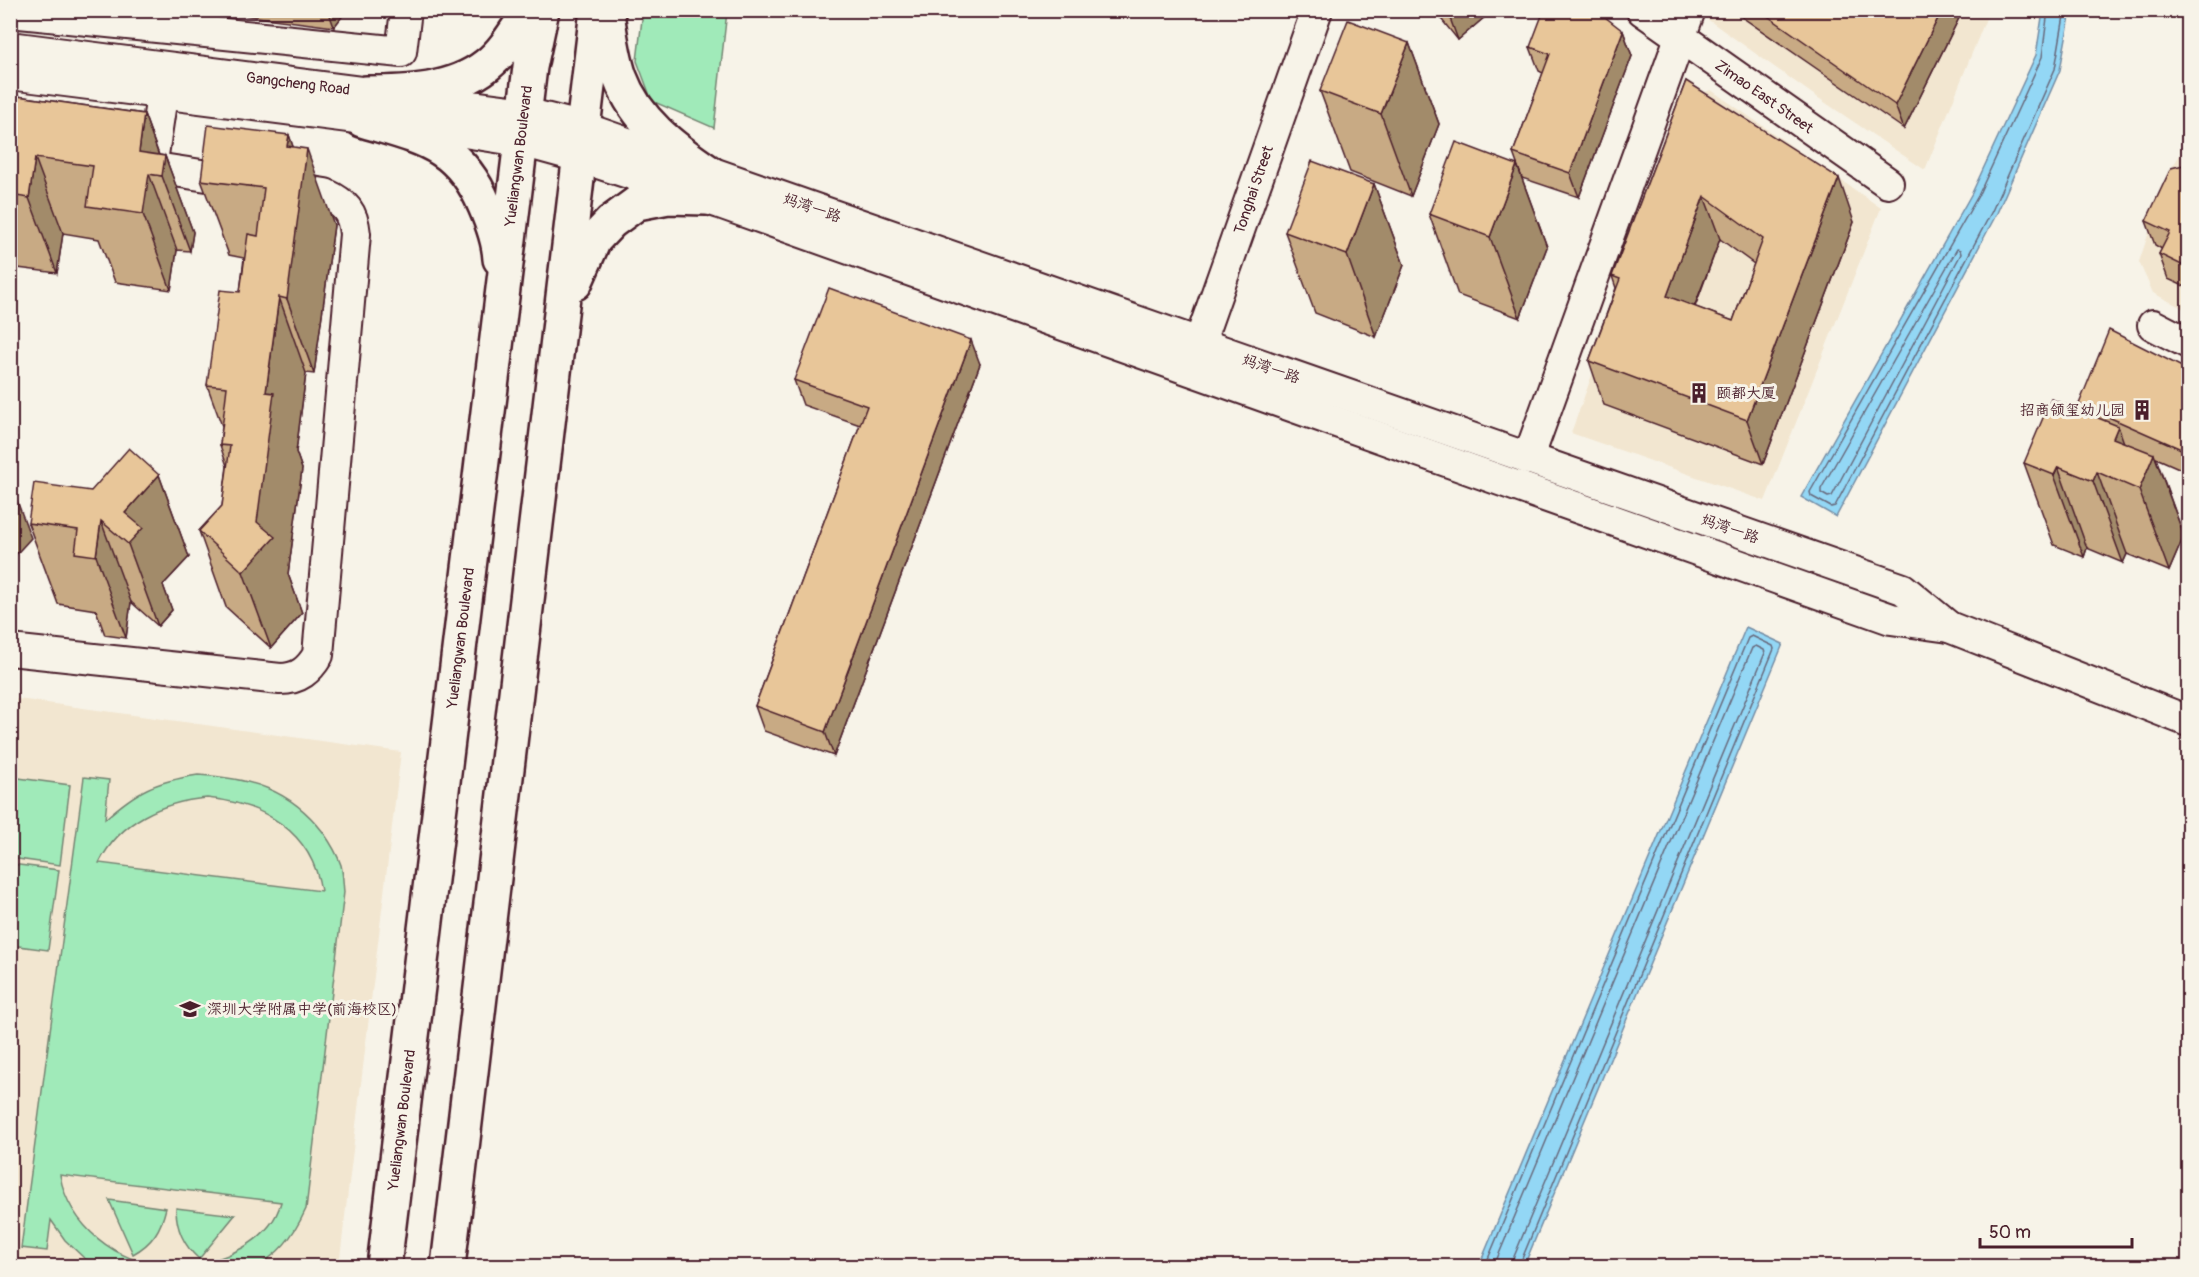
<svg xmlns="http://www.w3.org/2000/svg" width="2199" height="1277" font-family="Pangolin,'LXGW WenKai TC',sans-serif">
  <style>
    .built { fill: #f2e6d0 }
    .green { fill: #a0eab9; stroke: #758472; stroke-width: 1.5; fill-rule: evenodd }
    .water { fill: #93d7f5; stroke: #768da4; stroke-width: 1.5 }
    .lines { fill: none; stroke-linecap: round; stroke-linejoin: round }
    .shore { stroke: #67697c; stroke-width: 1.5 }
    .minor-casing { stroke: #4a1f2b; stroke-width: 34 }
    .major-casing { stroke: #4a1f2b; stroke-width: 38 }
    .minor { stroke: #f7f3e8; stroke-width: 30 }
    .major { stroke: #f7f3e8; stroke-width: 33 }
    .wall { fill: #c8aa84; stroke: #4a1f2b; stroke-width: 1.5; fill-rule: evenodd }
    .shaded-wall { fill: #a28b6b; stroke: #4a1f2b; stroke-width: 1.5 }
    .building { fill: #e8c699; stroke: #4a1f2b; stroke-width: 1.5; fill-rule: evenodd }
    .labels { text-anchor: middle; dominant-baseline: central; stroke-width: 6; stroke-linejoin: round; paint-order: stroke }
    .street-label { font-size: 15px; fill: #4a1f2b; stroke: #f7f3e8 }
    .poi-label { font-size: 15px; fill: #4a1f2b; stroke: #f7f3e8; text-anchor: start }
  </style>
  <rect width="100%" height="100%" fill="#f7f3e8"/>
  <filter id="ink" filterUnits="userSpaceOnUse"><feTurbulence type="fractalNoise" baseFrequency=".0167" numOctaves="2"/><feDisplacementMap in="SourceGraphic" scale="12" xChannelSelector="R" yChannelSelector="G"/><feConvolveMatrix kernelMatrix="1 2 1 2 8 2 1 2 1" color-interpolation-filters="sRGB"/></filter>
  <g filter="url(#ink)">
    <!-- built -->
    <g class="built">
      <polygon points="1696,11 1989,11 1925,170 1811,93"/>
      <polygon points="1711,90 1881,208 1765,501 1571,433 1693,96"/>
      <polygon points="2188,142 2188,311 2153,293 2139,262 2169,172"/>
      <polygon points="11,698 401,752 339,1266 11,1266"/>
    </g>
    <!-- green -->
    <g class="green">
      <polygon points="643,11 727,11 714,128 652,101 637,61"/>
      <path d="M198 775C250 778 290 789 323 832 330 842 337 853 341 865 343 873 343 883 344 892L306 1209C296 1231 280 1255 257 1265 247 1270 199 1267 185 1266 222 1262 271 1242 281 1202L60 1175C68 1225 118 1265 168 1266H96L84 1258 65 1240 51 1220 47 1251 21 1248 84 777 109 780 105 819C138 790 154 782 198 775ZM207 798C262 803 312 831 321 891L99 863C120 821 162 802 207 798Z"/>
      <polygon points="11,777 70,785 60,865 11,858"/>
      <polygon points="11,864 59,870 48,950 11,945"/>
      <path d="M109 1200 166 1208C161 1229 153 1243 133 1254Z"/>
      <path d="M176 1208 235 1215 199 1259C183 1245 176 1229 176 1208Z"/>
    </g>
    <!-- water -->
    <g class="water">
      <polygon points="2043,11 2071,11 2060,70 1997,213 1836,517 1801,497 1972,193 2036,55"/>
      <polygon points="1746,627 1783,644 1524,1266 1479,1266"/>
    </g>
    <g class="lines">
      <!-- shore -->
      <g class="shore">
        <polyline points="2048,10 2042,57 1978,196 1810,492 1811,496 1831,507 1835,506 1992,211 2055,69 2065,10"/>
        <polygon points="1957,249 1960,250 1961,254 1832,496 1828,497 1821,493 1821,489"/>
        <polyline points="1485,1266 1748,638 1752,636 1773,646 1774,649 1519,1266"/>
        <polyline points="1494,1266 1752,648 1756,646 1764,650 1765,653 1513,1259 1512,1266"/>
      </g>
      <!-- minor casing -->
      <g class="minor-casing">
        <g id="minor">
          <polyline points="1642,10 1888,183"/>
          <polyline points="10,12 401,52 406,10"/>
          <polyline points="10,47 525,113 584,128 1903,589 1949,627"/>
          <polyline points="10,74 458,131 522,141 580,157 720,203 1891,619 1949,627 2188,721"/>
          <polyline points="151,168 165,76"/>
          <polyline points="2153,325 2188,343"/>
          <polyline points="1193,361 1317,10"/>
          <polyline points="1528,459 1690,10"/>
          <path d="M10 650 280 679C299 679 309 670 318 655L355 234C353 212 345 203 325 194L129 164"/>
        </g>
      </g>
      <!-- major casing -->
      <g class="major-casing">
        <g id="major">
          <path d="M607 13C610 34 613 57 620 77 636 121 673 148 710 173"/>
          <path d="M366 93C406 93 453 92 487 65 505 51 517 29 530 10"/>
          <path d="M362 120C421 138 459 143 485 206 492 222 499 241 500 259"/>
          <polyline points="575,283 594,240 611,222 637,203 668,197 706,198"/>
          <polyline points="384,1266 530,67 542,10"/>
          <polyline points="448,1266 597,10"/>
        </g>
      </g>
      <!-- minor -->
      <use href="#minor" class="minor"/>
      <!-- major -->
      <use href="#major" class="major"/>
    </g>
    <!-- wall -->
    <g class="wall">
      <polygon points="203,10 347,10 334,27"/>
      <polygon points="1434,10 1493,10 1458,40"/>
      <polygon points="1735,10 1963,10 1904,129 1736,13"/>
      <polygon points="1623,31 1632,56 1579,197 1522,178 1513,153 1543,73 1539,71 1530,47"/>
      <polygon points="1409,43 1439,124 1411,196 1350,172 1320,91"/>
      <path d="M1686 81 1854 222 1763 464 1604 405 1589 361 1616 288 1612 276ZM1720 239 1754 264 1733 321 1695 307Z"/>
      <polygon points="10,95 144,114 159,155 165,156 193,232 190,251 177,250 171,290 115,282 99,239 63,233 57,273 10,267"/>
      <polygon points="289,135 293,147 334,225 314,374 306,373 296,452 302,469 288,574 302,613 271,648 226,607 199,531 222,506 227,466 220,445 222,426 207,385 240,292 244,258 229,255 201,180"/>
      <polygon points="2188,164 2188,288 2168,279 2159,254 2162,249 2155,245 2146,221"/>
      <polygon points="1517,165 1547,247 1520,318 1458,295 1429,214"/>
      <polygon points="1374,184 1404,265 1376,337 1315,313 1285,232"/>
      <polygon points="980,364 834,756 764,731 755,706 860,425 803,405 794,380"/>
      <polygon points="2188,370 2188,472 2156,458 2184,536 2169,571 2127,554 2123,563 2087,548 2084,557 2054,545 2024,463 2081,412 2079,404"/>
      <polygon points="159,475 189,557 163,585 172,610 158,626 131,602 126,638 105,635 96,610 58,604 28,523 91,491"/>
    </g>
    <!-- shaded-wall -->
    <g class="shaded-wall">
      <polygon points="328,10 347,10 334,27"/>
      <polygon points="1447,10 1493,10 1458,40"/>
      <polygon points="1942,10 1963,10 1904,129 1895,105"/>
      <polygon points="1623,31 1632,56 1579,197 1570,173"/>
      <polygon points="1409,43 1439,124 1411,196 1381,114"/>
      <polygon points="144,114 163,167 165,156 193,232 190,251 162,176 149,174 177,250 171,290 143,214 139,152"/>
      <polygon points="289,135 303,175 307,149 334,225 314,374 287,299 287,146"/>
      <polygon points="35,158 63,233 57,273 29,198"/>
      <polygon points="1517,165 1547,247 1520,318 1490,237"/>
      <polygon points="1839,178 1854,222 1763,464 1747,420"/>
      <polygon points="1374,184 1404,265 1376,337 1347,255"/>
      <polygon points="1704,196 1720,239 1682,339 1667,296"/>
      <polygon points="279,297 306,373 296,452 302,469 288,574 302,613 271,648 243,572 257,522 266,392"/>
      <polygon points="971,340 980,364 834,756 825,732"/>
      <polygon points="2118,426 2140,488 2154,454 2184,536 2169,571 2139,490 2113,438"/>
      <polygon points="2058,467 2087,548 2084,557 2054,475"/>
      <polygon points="2097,472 2127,554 2123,563 2093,481"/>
      <polygon points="159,475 189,557 163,585 172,610 158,626 128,544 125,513"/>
      <polygon points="10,482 31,538 10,561"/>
      <polygon points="101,521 131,602 126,638 96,556"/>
      <polygon points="10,583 14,591 10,595"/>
    </g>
    <!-- building -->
    <g class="building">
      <polygon points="1544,10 1596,10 1623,31 1570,173 1513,153 1550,54 1530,47"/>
      <polygon points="1759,10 1942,10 1895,105"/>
      <polygon points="1348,20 1409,43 1381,114 1320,91"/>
      <path d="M1686 81 1839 178 1747 420 1589 361 1620 279 1612 276ZM1704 196 1763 239 1733 321 1667 296Z"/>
      <polygon points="10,95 144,114 139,152 165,156 162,176 149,174 143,214 87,206 93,166 35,158 29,198 10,195"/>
      <polygon points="208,125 289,135 287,146 307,149 287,299 279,297 266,392 274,393 257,522 275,537 243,572 199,531 222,506 230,446 220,445 227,387 207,385 220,290 240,292 248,234 258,236 264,188 201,180"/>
      <polygon points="1456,142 1517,165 1490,237 1429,214"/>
      <polygon points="1312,161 1374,184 1347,255 1285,232"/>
      <polygon points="2188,164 2188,268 2159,254 2170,232 2146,221 2171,168"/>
      <polygon points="829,288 971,340 825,732 755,706 867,406 794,380"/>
      <polygon points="2109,330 2188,370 2188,452 2079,404"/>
      <polygon points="2051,399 2118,426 2113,438 2154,454 2139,490 2097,472 2093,481 2058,467 2054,475 2024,463"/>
      <polygon points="129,448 159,475 125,513 143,528 128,544 101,521 96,556 75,553 78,530 28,523 34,483 91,491"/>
      <polygon points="10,1261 55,1266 10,1266"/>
    </g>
  </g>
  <!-- icons -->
  <defs>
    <g id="building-bare" transform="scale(1.62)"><path d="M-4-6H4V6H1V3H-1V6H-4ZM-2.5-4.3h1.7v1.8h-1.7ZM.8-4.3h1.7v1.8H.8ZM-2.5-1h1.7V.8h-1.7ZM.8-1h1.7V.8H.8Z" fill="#4a1f2b" stroke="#f7f3e8" stroke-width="2.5" paint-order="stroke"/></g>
    <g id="school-bare" transform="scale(1.62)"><path d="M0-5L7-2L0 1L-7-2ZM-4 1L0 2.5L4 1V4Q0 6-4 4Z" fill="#4a1f2b" stroke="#f7f3e8" stroke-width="2.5" paint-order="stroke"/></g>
  </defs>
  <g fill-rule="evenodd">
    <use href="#building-bare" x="1699" y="393"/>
    <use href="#building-bare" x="2142" y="410"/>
    <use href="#school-bare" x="190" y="1009"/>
  </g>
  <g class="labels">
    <!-- street labels -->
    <g class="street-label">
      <text transform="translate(298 84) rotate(7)">Gangcheng Road</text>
      <text transform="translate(1764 97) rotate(35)">Zimao East Street</text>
      <text transform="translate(519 156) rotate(-83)">Yueliangwan Boulevard</text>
      <text transform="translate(1254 190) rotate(-71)">Tonghai Street</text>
      <text transform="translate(812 208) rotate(19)">妈湾一路</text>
      <text transform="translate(1271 369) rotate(19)">妈湾一路</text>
      <text transform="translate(1730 529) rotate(19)">妈湾一路</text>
      <text transform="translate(461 638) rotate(-83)">Yueliangwan Boulevard</text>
      <text transform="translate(402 1120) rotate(-83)">Yueliangwan Boulevard</text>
    </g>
    <!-- poi labels -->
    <g class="poi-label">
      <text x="1716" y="393">颐都大厦</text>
      <text x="2125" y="410" text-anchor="end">招商领玺幼儿园</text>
      <text x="207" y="1009">深圳大学附属中学(前海校区)</text>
    </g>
  </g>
  <!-- margin -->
  <rect width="2199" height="1277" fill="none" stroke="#f7f3e8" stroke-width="36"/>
  <rect x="18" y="18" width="2163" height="1241" fill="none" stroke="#4a1f2b" stroke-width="2" filter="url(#ink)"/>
  <!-- scale -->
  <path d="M1980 1238v9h152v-9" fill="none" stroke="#4a1f2b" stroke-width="3"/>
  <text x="1989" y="1238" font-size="18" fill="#4a1f2b" stroke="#f7f3e8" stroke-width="4.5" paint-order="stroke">50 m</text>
</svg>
